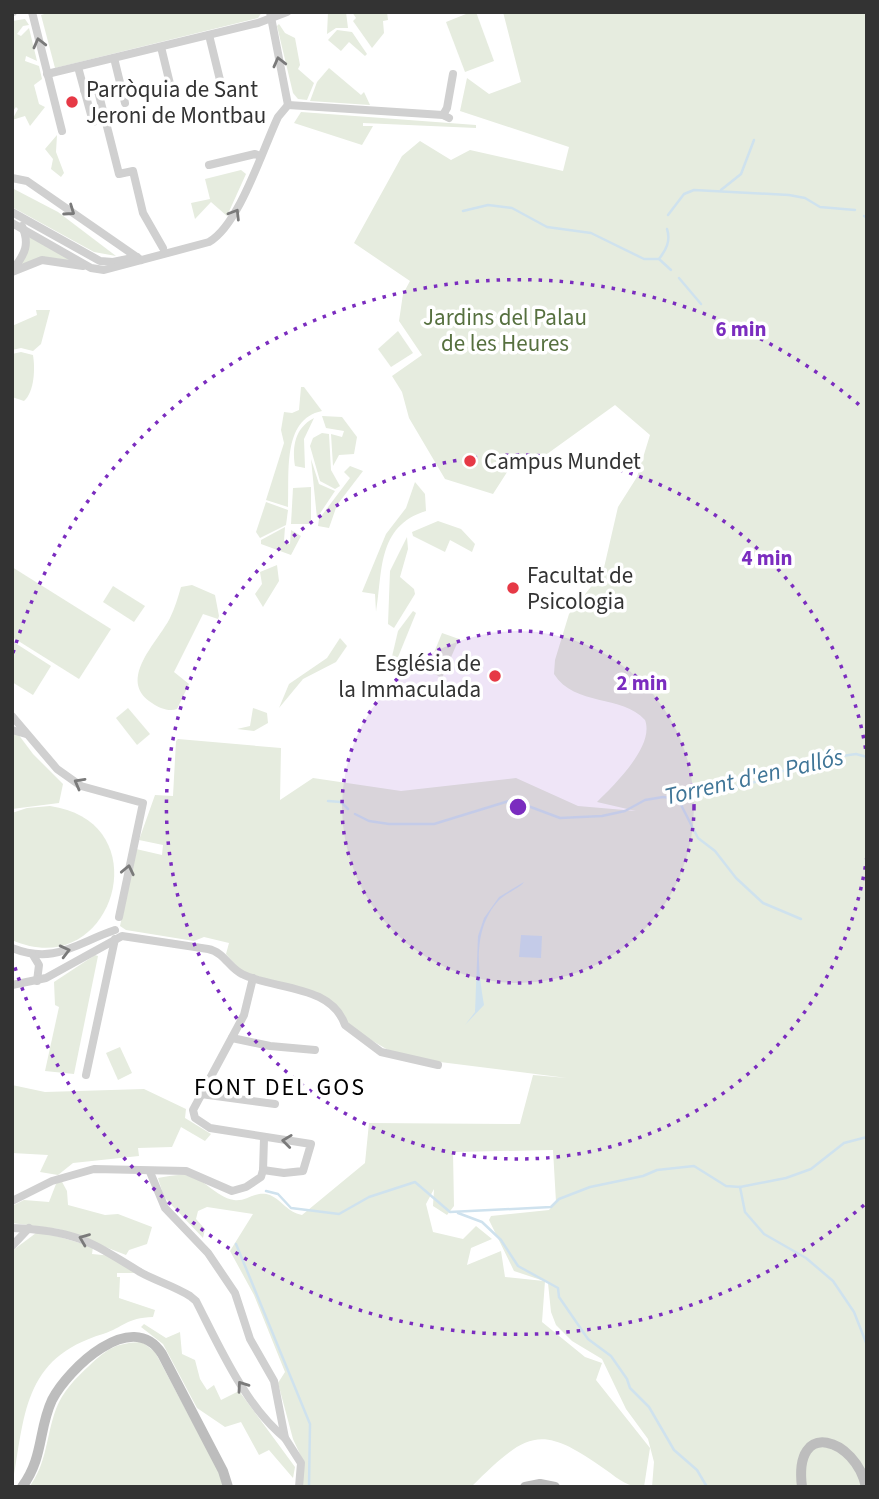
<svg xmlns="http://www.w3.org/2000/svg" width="879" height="1499" font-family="'Source Sans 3',sans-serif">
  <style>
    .green { fill: #e6ecdf; fill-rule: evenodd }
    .water { fill: #cfe2ee }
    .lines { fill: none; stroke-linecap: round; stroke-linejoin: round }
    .stream { stroke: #cfe2ee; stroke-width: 2.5 }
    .street { stroke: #d0d0d0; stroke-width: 8 }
    .secondary { stroke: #bdbdbd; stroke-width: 10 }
    .oneway { stroke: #7a7a7a }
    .ring { fill: none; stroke: #7b2cbf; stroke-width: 3.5; stroke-dasharray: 3.5 7 }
    .poi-dot { fill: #e63946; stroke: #fff; stroke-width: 2.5 }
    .labels { text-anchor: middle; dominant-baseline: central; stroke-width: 7; stroke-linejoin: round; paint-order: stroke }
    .poi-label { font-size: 23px; fill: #333; stroke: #fff; text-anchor: start }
    .park-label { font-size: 23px; fill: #56703f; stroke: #fff }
    .water-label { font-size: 24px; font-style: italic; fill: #3f7597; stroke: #fff }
    .neighbourhood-label { font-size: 24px; letter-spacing: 2px; fill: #000; stroke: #fff }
    .centre { fill: #7b2cbf; stroke: #fff; stroke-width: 3.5 }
    .ring-label { font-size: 21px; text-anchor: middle; font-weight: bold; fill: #7b2cbf; stroke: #fff; stroke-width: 7; stroke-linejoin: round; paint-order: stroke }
  </style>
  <rect width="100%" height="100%" fill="#fff"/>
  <!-- green -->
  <g class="green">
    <polygon points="51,12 262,12 258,18 55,68 41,15"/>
    <polygon points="328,12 346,12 348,28 336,28 327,34"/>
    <polygon points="352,12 387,12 388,20 383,21 384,33 372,48 353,21 356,18"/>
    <polygon points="471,12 476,12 494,61 465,72 446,22"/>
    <path d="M503 12H867V1487H652L654 1462 648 1439 626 1409 602 1359 572 1341 556 1325 551 1312 548 1283 545 1281 542 1322 585 1357 602 1363 596 1380 650 1448 644 1487C627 1487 620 1480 606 1470 540 1423 528 1431 471 1487H302L304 1463 293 1439 278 1383 285 1372 254 1295 230 1251 253 1214 207 1207 198 1211 196 1219 205 1229 203 1238 164 1197 158 1178C166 1177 177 1174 185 1175 204 1177 215 1197 234 1200 247 1202 255 1190 270 1195 283 1201 287 1212 302 1215L365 1163 369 1123 520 1124 533 1075 567 1078 400 1057 354 1030 317 994 241 971 226 954 229 943 204 937 194 941 126 930 120 926 136 849 162 855 163 845 139 840 155 795 173 796 176 741 178 739 281 748 280 800 313 778 401 791 516 778 578 806 636 811 597 802C614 785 655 746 645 720 622 694 575 707 554 674L555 660 569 614 603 572 618 507 637 477 650 435 615 405 522 472 511 466 493 494 445 479 409 418 402 392 392 376 422 355 399 321 403 294 410 281 354 243 402 156 420 141 451 160 470 150 563 171 569 147 460 111 467 78 489 94 521 82ZM553 1150 556 1202 549 1210 491 1216 489 1220 514 1271 544 1281 505 1277 501 1251 467 1265 471 1248 492 1239 476 1226 463 1239 433 1232 426 1204 434 1189 433 1206 447 1215 454 1206 453 1152Z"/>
    <polygon points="25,19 29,25 23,26 17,34 21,36 29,28 37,61 26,56 25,61 39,66 42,79 34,85 39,104 45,107 30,126 25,116 12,120 18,109 16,107 12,112 12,21"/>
    <polygon points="279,24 285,33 295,38 300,65 298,69 314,83 307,100 298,99 293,93 277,26"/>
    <polygon points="337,30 352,32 367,54 365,56 349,42 341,51 328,40"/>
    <polygon points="329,68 361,95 364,92 370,105 310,101 317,82"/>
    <polygon points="301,112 476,125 476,128 363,123 363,126 373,126 362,145 294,123"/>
    <polygon points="57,135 56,152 64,173 61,177 51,169 53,159 45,149"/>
    <polygon points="241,170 246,174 227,216 211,202 195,219 191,203 210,199 205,179"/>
    <polygon points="12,188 58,212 116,256 94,252 12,207"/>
    <polygon points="28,234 79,263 54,258 19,265"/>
    <polygon points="36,310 50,310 41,344 33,351 21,348 12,350 12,326 37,315"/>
    <polygon points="398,331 413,353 391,367 378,349"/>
    <path d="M21 352 33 355C35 367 35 391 24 401L12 397V354Z"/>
    <path d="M301 387H304L322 411C281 419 290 476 288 507L266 500 284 443 281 430 284 412 292 413 299 410Z"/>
    <polygon points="322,416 342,417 357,437 354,454 339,455 333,466 331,434 342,437 344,431 326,428"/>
    <path d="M314 418 304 439 305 468 295 466C292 446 295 428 314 418Z"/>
    <polygon points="322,433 329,434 331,470 340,486 335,489 320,481 310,446 313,438"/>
    <polygon points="311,459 319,484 335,491 317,518"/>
    <polygon points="350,466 363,471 337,505 329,528 318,526 319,519 350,478 344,472"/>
    <path d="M415 482 425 494 426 511C376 526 383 574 376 612L375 594 362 592 386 534 406 508Z"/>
    <polygon points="311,487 311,524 291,524 293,488"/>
    <polygon points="266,502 288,510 286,525 260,538 256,532"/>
    <polygon points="438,521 461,529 475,544 472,552 450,540 445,552 413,536 412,532"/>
    <polygon points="285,527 284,541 290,544 291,530 301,536 291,555 261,544 261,540"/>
    <polygon points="407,537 408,549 400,577 414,589 415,594 394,628 388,624 390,571"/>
    <polygon points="277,565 279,581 263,607 255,594 262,584 260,572"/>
    <polygon points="12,567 111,629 79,679 12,637"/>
    <path d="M192 585 215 595 219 616 218 619 203 614 174 672 189 684 177 709C169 712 159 708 152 703 116 680 158 642 170 618 175 608 178 597 181 587Z"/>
    <polygon points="113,586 145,606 134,622 103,602"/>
    <polygon points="413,611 416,613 394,667 390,665 398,631"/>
    <polygon points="442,633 459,639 442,678 427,670"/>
    <polygon points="340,638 347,646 336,662 303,679 279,708 289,684 327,658"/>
    <polygon points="12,641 51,666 33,695 12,682"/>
    <polygon points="128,708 150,734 137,745 116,718"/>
    <polygon points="253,708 267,713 268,723 254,731 237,729 250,726"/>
    <polygon points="12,726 33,754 63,784 59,803 12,809"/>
    <path d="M50 806C163 822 112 985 12 940V813L27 808Z"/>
    <polygon points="95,955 98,956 74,1074 45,1071 59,1007 55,1005 54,982"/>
    <polygon points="120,1047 132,1073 118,1080 106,1053"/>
    <polygon points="12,1085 45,1092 144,1089 186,1109 185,1118 211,1134 205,1141 181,1127 172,1147 138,1148 139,1156 73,1163 58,1175 40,1172 48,1155 12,1153"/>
    <polygon points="61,1180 67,1191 68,1205 105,1215 118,1214 152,1227 147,1244 129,1250 126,1255 59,1229 12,1223 12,1206 24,1200 49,1202 56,1184"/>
    <path d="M43 1232 93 1247 92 1254 113 1256 138 1273H117V1277H120L119 1298 155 1310 153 1317C126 1318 124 1327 103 1334 22 1358 25 1416 12 1487V1251L36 1233Z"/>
    <polygon points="144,1324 166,1338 180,1332 182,1354 195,1360 200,1379 207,1390 214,1385 221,1400 239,1391 295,1467 293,1478 269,1450 259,1455 241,1422 225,1427 197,1408 163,1344 141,1327"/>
    <path d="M142 1342 155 1352 219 1472 224 1487H29C47 1464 46 1436 56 1409 63 1391 75 1379 89 1366 108 1348 116 1343 142 1342Z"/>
  </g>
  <!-- water -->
  <g class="water">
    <path d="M524 882C520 888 506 893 499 900 472 929 478 970 484 1005L465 1025 475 1012 478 936 484 918 499 897Z"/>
    <polygon points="521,935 542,936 541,958 519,957"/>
  </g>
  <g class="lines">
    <!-- stream -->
    <g class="stream">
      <polyline points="721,190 741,174 754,140"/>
      <path d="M463 211 488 205 512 208 547 227 591 233 644 259H659C666 250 671 241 667 229"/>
      <polyline points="668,215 684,194 694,190 789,195 805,198 820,207 855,210"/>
      <polyline points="864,216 867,218"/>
      <polyline points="659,259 671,270"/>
      <polyline points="679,278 701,304"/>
      <polyline points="678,799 698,838 715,851 736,878 763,903 801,919"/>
      <polyline points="328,801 341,802 348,809"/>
      <polyline points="355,814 369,821 389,824 434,824 512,800 560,818 602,816 625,811 645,800 663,797 678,799 699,790 728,788 768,779 800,762 856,754 867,757"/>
      <polyline points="740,1187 745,1212 764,1234 806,1258 833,1281 854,1312 867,1345"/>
      <polyline points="266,1191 278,1194 291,1208 339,1214 369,1197 415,1182 450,1212 551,1207 559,1199 590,1187 643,1176 657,1170 694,1166 726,1186 740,1187 786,1178 811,1169 844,1143 867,1137"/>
      <polyline points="458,1213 482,1222 501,1240 518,1266 558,1288 559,1297 588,1339 611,1356 627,1379 630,1388 649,1407 674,1450 697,1470 707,1487"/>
      <polyline points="236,1244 310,1424 309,1487"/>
    </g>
    <!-- street -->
    <g class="street">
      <polyline points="12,12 13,12"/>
      <polyline points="32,12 62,131"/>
      <polyline points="270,12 288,105"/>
      <polyline points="209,35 220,80"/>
      <polyline points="161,47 172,92"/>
      <polyline points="114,58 125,103"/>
      <polyline points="78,67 93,122"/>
      <polyline points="47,74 258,23 287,12"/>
      <polyline points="84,90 97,87 119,174 133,171 143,213 163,248"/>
      <polyline points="288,105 443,115 449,118"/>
      <polyline points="443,115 447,108 453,74"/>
      <polyline points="209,165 255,154 260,156"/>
      <polyline points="12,178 27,181 141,260"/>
      <polyline points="12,212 100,261 113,262 137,257"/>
      <path d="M12 223 91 268 104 270 209 242C239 225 262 151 278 117L288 105"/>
      <path d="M14 268C25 254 30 244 22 226"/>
      <polyline points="12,272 42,260 83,266"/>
      <polyline points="12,716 57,769 81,786 143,803 119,917"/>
      <polyline points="12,730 26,734"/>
      <path d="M12 948C55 965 76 943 115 930"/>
      <polyline points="33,955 39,965 37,981"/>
      <polyline points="253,978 244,1015 193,1110 195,1118 210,1128 311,1144 303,1171 284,1173 263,1170"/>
      <path d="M12 985 46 978 122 936 208 949C224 952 229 968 242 974 274 990 331 984 345 1025L381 1052 438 1065"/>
      <polyline points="232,1038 270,1046 315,1050"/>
      <polyline points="86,1075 115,939"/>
      <polyline points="201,1094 275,1104"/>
      <polyline points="263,1170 264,1138"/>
      <polyline points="150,1172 165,1208 208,1253 235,1293 250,1339 274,1381 285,1438 301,1463 299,1487"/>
      <polyline points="12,1201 52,1181 94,1169 186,1171 232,1191 246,1187 261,1177 263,1170"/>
      <path d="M12 1228C73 1230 90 1241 140 1272 156 1281 174 1286 190 1296L196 1301C219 1346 246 1407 285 1438"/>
      <polyline points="12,1246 29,1228"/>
    </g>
    <!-- secondary -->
    <g class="secondary">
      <path d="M22 1487C44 1457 38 1430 52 1400 68 1369 132 1307 162 1354L223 1471 228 1487"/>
      <polyline points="525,1487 540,1484 555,1487"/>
      <path d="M802 1487C793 1417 856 1439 866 1487"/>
    </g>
  </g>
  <!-- one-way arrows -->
  <defs><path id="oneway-chevron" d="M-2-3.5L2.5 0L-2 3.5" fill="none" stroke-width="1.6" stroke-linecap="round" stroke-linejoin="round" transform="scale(1.75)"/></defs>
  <g class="oneway">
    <use href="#oneway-chevron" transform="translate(39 43) rotate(-104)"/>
    <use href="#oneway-chevron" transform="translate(279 62) rotate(-104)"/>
    <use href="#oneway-chevron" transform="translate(70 211) rotate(35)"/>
    <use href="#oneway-chevron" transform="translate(235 214) rotate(-58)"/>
    <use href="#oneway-chevron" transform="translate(79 783) rotate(-151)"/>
    <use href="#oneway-chevron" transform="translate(128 870) rotate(-78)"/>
    <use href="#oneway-chevron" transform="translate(65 951) rotate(-14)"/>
    <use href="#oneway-chevron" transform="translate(287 1141) rotate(-173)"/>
    <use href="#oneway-chevron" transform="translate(84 1239) rotate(-158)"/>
    <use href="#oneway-chevron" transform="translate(242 1386) rotate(-125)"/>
  </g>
  <!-- distance rings -->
  <circle cx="518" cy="807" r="176" fill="#7b2cbf" fill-opacity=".12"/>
  <g class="ring">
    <circle cx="518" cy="807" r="176"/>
    <path d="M867 856A352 352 0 1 1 867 758"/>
    <path d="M864 1205A528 528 0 0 1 13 961M13 653A528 528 0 0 1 864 409"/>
  </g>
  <!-- markers -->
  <g class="poi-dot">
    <circle cx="72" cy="102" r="7"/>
    <circle cx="470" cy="461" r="7"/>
    <circle cx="513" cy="588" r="7"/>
    <circle cx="495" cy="676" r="7"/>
  </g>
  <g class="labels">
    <!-- poi labels -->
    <g class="poi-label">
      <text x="86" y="89">Parròquia de Sant<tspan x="86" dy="26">Jeroni de Montbau</tspan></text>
      <text x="484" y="461">Campus Mundet</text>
      <text x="527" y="575">Facultat de<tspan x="527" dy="26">Psicologia</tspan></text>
      <text x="481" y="663" text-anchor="end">Església de<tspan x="481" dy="26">la Immaculada</tspan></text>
    </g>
    <!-- park labels -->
    <g class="park-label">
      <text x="505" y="317">Jardins del Palau<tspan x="505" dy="26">de les Heures</tspan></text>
    </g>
    <!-- water labels -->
    <g class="water-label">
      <text transform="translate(754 777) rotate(-13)">Torrent d'en Pallós</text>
    </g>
    <!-- neighbourhood labels -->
    <g class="neighbourhood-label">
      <text x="280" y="1087">FONT DEL GOS</text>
    </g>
  </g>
  <circle cx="518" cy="807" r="10" class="centre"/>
  <g class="ring-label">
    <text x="741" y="336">6 min</text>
    <text x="767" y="565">4 min</text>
    <text x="642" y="690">2 min</text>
  </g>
  <!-- border -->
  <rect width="879" height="1499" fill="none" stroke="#333333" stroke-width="28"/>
</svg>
